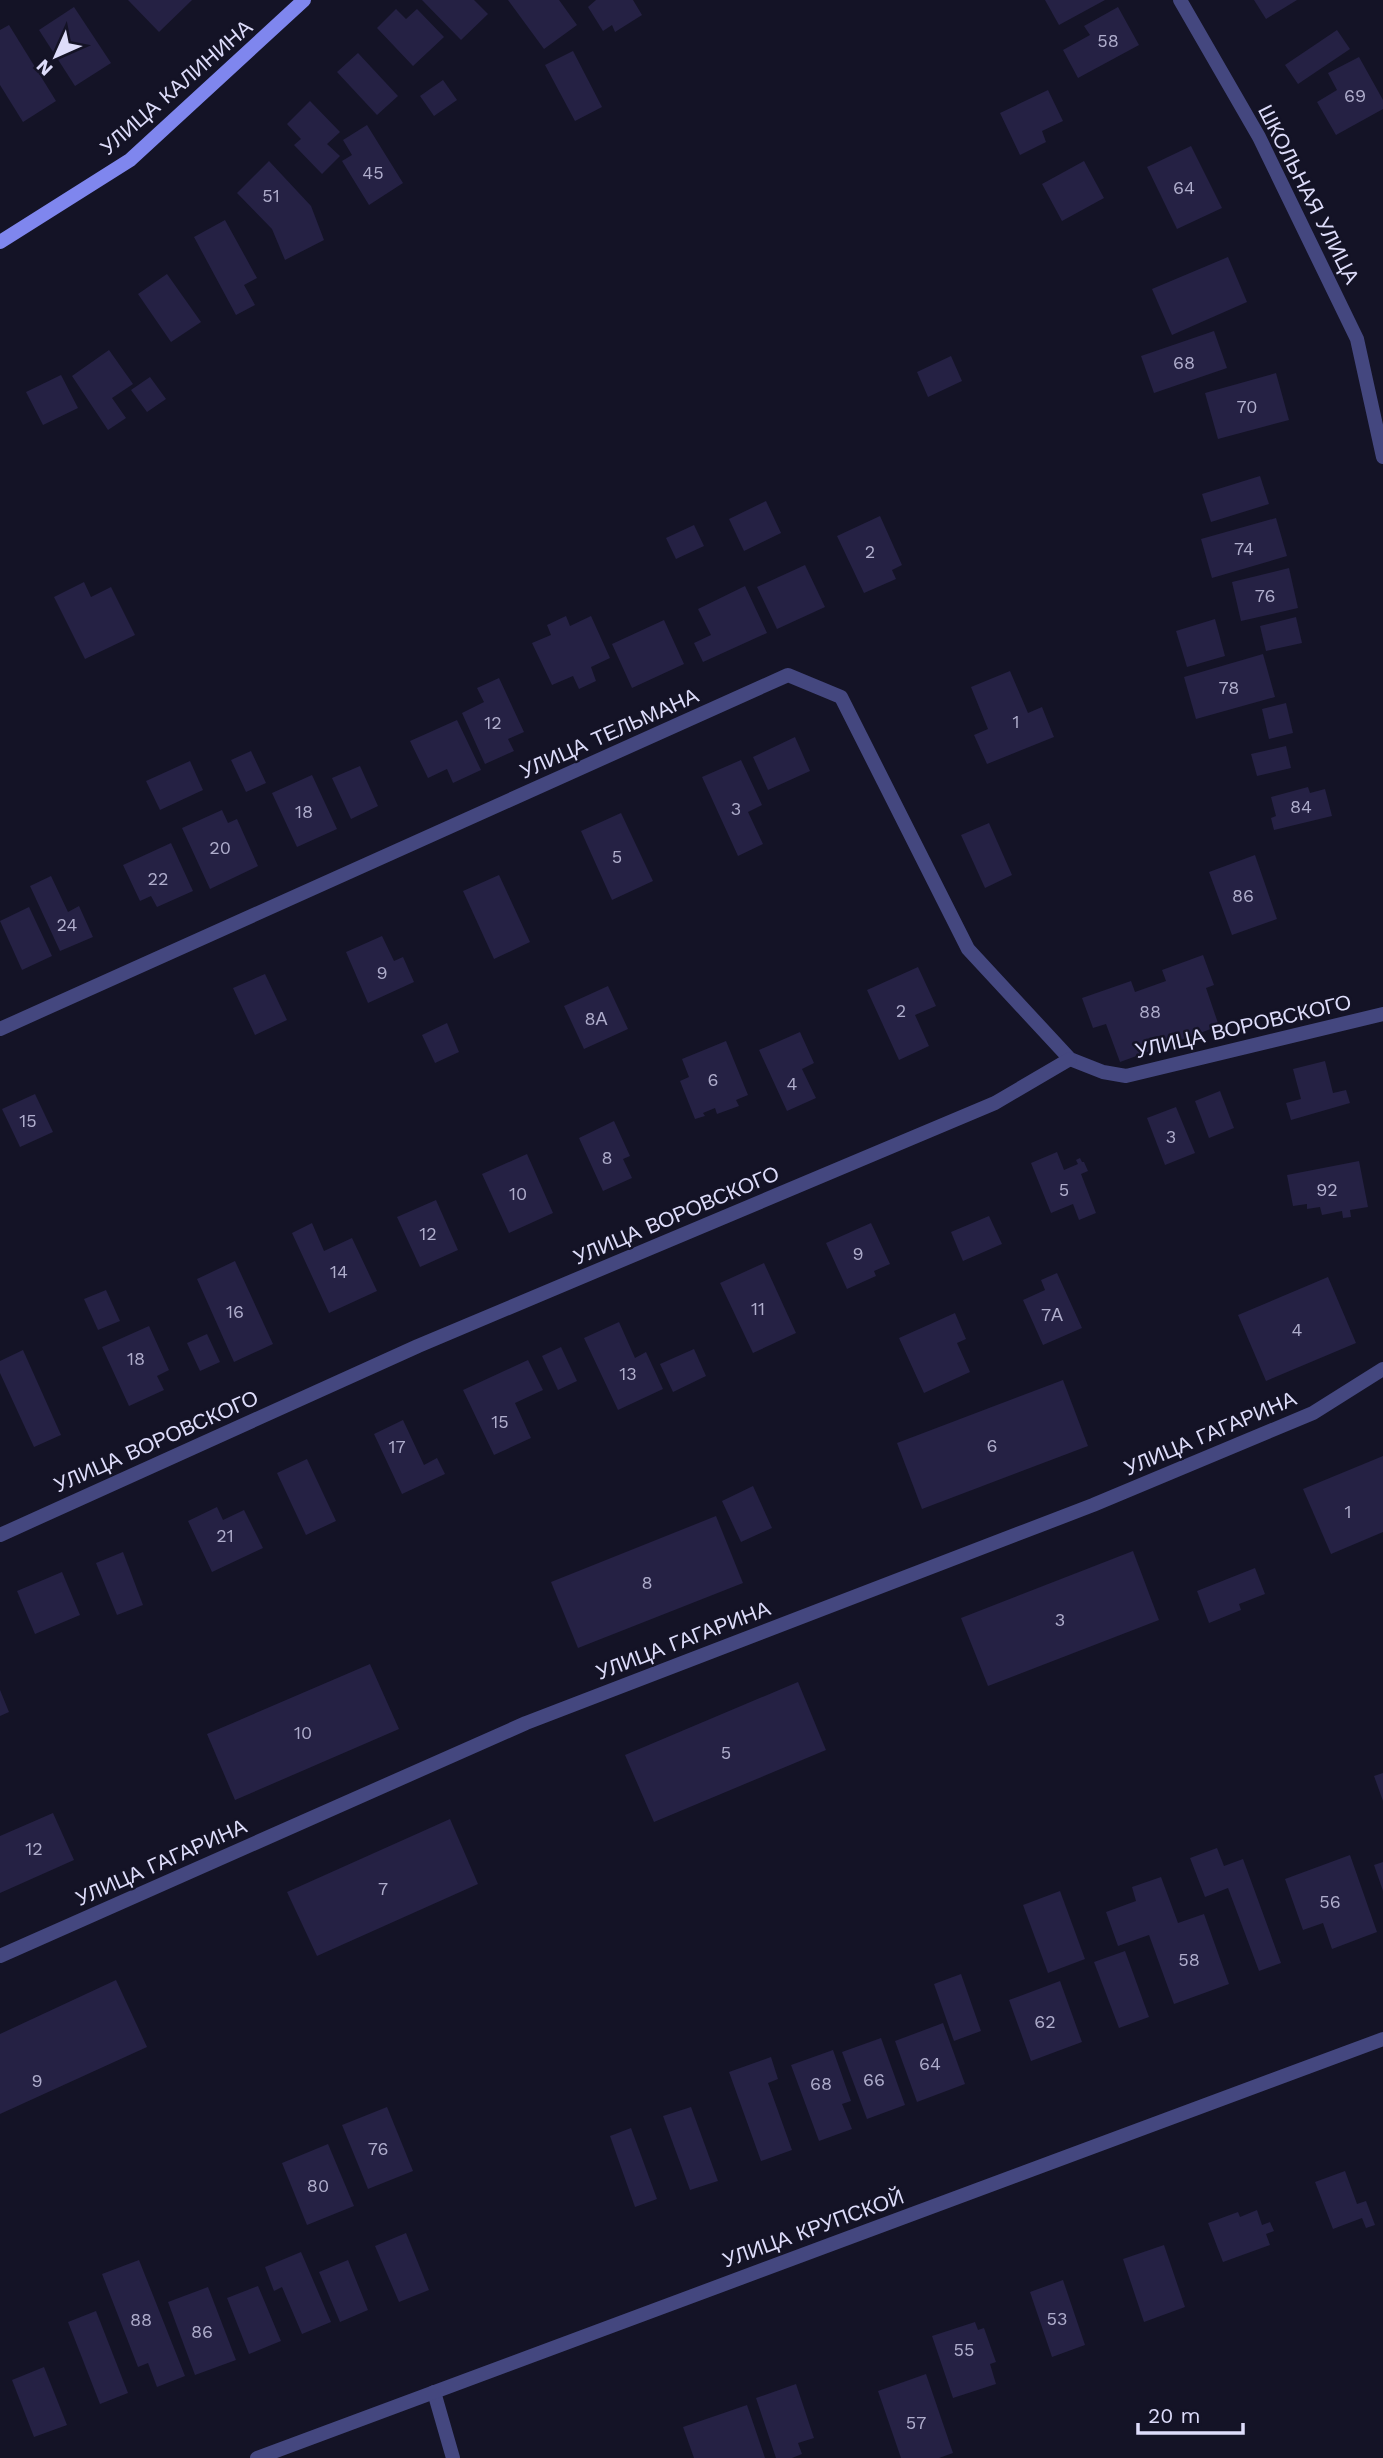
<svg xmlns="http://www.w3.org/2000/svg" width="1383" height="2458" font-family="'Work Sans',sans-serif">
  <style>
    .building { fill: #252144 }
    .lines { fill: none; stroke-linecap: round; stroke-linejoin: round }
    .street { stroke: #44477f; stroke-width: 14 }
    .secondary { stroke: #7f86ee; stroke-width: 14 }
    .labels { text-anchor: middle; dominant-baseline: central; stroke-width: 5; stroke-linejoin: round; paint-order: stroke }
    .number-label { font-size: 18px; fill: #afadcc }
    .street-label { font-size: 21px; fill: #dddcfa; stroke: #141326 }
  </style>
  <rect width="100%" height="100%" fill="#141326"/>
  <!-- building -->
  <g class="building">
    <polygon points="128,0 192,0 159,32"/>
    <polygon points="422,0 474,0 488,14 461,40"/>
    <polygon points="508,0 559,0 577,25 544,49"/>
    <polygon points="596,0 633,0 642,15 615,32 612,25 603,31 588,7"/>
    <polygon points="1045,0 1105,0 1059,25"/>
    <polygon points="1254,0 1297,0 1266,19"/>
    <polygon points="74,7 111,63 75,86 39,30"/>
    <polygon points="1118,7 1139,45 1078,78 1063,50 1090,35 1084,26"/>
    <polygon points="396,9 406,19 417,9 444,37 413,66 377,28"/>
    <polygon points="9,25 56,101 23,122 0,85 0,30"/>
    <polygon points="1337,30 1350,49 1298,84 1285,65"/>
    <polygon points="573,51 602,107 575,121 545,65"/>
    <polygon points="358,53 398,96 377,115 337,72"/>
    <polygon points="1359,57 1383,100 1383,109 1336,135 1317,102 1337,90 1328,73"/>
    <polygon points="443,80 457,100 434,116 420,96"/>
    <polygon points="1048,90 1063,121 1042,131 1046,142 1020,155 1000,113"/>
    <polygon points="310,101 340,132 327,144 340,156 322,174 294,145 301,139 287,124"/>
    <polygon points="367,125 403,183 369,205 342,161 352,155 343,140"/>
    <polygon points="1191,146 1222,208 1177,229 1147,167"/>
    <polygon points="269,161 311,206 324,240 285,260 272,229 237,193"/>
    <polygon points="1084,161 1104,198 1062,221 1042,184"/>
    <polygon points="225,220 257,278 244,285 255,305 236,315 194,237"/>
    <polygon points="1228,257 1247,302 1172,335 1152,289"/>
    <polygon points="167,274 201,322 171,342 138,294"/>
    <polygon points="1214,331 1227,368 1154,393 1141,356"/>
    <polygon points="109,350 133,384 112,398 126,418 108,430 72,376"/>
    <polygon points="951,356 962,381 928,397 917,372"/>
    <polygon points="1276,373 1289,420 1218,439 1205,393"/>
    <polygon points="61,375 78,408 43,425 26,392"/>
    <polygon points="150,377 166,399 147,412 131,390"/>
    <polygon points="1260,476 1269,504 1211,522 1202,494"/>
    <polygon points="766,501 781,533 744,551 729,519"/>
    <polygon points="880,516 902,565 892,570 896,579 864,593 837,536"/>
    <polygon points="1276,518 1287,556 1212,578 1201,539"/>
    <polygon points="694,525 704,546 676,559 666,538"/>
    <polygon points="805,565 825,607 777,629 757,587"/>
    <polygon points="1289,568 1298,608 1241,621 1232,582"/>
    <polygon points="84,582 91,597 111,587 135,635 85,659 54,597"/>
    <polygon points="745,586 767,633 703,662 694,643 711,635 698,609"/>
    <polygon points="566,616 570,626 591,616 610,658 591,667 596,681 579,689 573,676 552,685 532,643 551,635 547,625"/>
    <polygon points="1296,617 1302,643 1266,651 1260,626"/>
    <polygon points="1215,619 1225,656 1187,667 1176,631"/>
    <polygon points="664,620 684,664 632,688 612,644"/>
    <polygon points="1263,654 1275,697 1196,719 1184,677"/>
    <polygon points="1010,671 1028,713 1042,707 1054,737 987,764 974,735 988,729 971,687"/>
    <polygon points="499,678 524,732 508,739 514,751 485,764 462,713 484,702 477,688"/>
    <polygon points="1286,703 1293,733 1269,739 1262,709"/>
    <polygon points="457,720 481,770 453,783 447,769 428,778 410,741"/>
    <polygon points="795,737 810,771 768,790 753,757"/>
    <polygon points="1286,746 1291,768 1257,776 1251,754"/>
    <polygon points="251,751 266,783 246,792 231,760"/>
    <polygon points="741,760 762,805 748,812 763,844 738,856 702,777"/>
    <polygon points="190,761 203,790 160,810 146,781"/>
    <polygon points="360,766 378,806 351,819 332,778"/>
    <polygon points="312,775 337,829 297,847 272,793"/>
    <polygon points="1308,787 1310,793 1325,789 1332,816 1274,830 1271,818 1276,816 1271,797"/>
    <polygon points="222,810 228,823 237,819 258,866 210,889 182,828"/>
    <polygon points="621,813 653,881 612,900 581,831"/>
    <polygon points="989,823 1012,875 985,888 961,835"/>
    <polygon points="171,843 193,891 157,907 151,896 140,901 123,865"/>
    <polygon points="1255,855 1277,919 1232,935 1209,872"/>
    <polygon points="499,875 530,942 494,959 463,891"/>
    <polygon points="51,876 68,912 79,906 93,937 60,951 30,886"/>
    <polygon points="29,907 52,956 22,970 0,921"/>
    <polygon points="382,936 394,961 403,957 414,982 368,1003 346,952"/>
    <polygon points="1203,955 1214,985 1206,988 1219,1026 1120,1062 1106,1024 1093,1028 1082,998 1131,981 1135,992 1166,981 1162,970"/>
    <polygon points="918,967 936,1006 915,1015 929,1046 899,1060 867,990"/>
    <polygon points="265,974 287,1020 255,1035 233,988"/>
    <polygon points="608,986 628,1029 584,1049 564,1006"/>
    <polygon points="447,1023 459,1052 435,1063 422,1035"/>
    <polygon points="800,1032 814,1063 802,1069 816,1098 787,1111 759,1050"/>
    <polygon points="726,1041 748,1095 736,1100 739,1106 717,1114 715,1108 703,1113 705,1116 695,1119 680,1081 689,1077 682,1059"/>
    <polygon points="1325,1061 1333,1093 1346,1090 1350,1103 1291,1120 1286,1103 1301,1099 1293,1069"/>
    <polygon points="1220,1091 1234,1128 1209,1138 1195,1101"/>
    <polygon points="35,1094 53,1132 20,1147 2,1109"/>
    <polygon points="1176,1107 1195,1153 1165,1165 1147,1118"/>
    <polygon points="614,1121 630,1156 623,1159 632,1178 603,1191 579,1138"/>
    <polygon points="1057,1152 1064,1170 1078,1164 1076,1160 1080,1158 1082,1162 1084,1162 1088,1171 1081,1174 1096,1213 1079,1220 1073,1204 1051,1213 1031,1163"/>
    <polygon points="527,1154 553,1213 509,1233 482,1174"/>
    <polygon points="1359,1161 1368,1207 1350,1210 1351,1217 1343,1218 1342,1211 1322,1215 1320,1207 1307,1209 1307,1204 1293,1206 1287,1175"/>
    <polygon points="436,1200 458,1250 420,1267 397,1217"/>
    <polygon points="989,1216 1002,1244 963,1261 951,1232"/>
    <polygon points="312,1223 324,1251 352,1238 377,1291 329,1313 292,1233"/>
    <polygon points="871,1223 890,1264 874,1271 876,1276 847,1289 826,1243"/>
    <polygon points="235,1261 273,1344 234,1362 197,1279"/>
    <polygon points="764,1263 796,1333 753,1353 720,1283"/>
    <polygon points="1057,1273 1082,1328 1043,1345 1023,1300 1045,1290 1041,1280"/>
    <polygon points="1328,1277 1356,1343 1266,1381 1238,1315"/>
    <polygon points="106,1290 120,1321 98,1330 84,1299"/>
    <polygon points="955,1313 966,1339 957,1343 970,1372 924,1393 899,1338"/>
    <polygon points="619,1322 635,1358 646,1352 663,1389 618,1410 584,1338"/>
    <polygon points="149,1326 169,1370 157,1376 164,1390 129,1406 102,1347"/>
    <polygon points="207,1334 220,1362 200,1371 187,1343"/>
    <polygon points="561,1347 577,1381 558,1390 542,1356"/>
    <polygon points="694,1349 706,1376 673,1392 660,1364"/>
    <polygon points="23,1350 61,1435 34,1447 0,1373 0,1361"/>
    <polygon points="528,1360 543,1390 515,1403 531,1438 494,1455 463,1390"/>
    <polygon points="1063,1380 1088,1446 922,1509 897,1443"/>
    <polygon points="403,1420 424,1465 437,1458 445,1474 402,1494 374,1434"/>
    <polygon points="1383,1456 1383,1532 1331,1554 1303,1489"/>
    <polygon points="307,1459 336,1521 306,1535 277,1473"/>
    <polygon points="753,1486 772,1528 741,1542 722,1501"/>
    <polygon points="217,1507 223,1520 244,1510 263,1548 212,1572 188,1521"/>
    <polygon points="716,1516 743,1583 578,1648 551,1582"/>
    <polygon points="1133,1551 1159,1620 988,1686 961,1618"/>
    <polygon points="123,1552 143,1605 117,1615 96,1563"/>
    <polygon points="1255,1568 1265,1594 1239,1604 1241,1610 1209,1623 1197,1591"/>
    <polygon points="62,1572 80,1615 35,1634 17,1591"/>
    <polygon points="370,1664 399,1729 235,1800 207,1734"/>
    <polygon points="798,1682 826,1750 654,1822 625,1755"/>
    <polygon points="0,1690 9,1712 0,1716"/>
    <polygon points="1383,1773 1383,1801 1374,1776"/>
    <polygon points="53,1813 74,1860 0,1893 0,1836"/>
    <polygon points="450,1819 478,1884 317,1956 287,1892"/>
    <polygon points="1217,1848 1224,1866 1243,1859 1281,1963 1259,1971 1228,1888 1205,1897 1190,1858"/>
    <polygon points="1350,1855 1377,1932 1332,1949 1323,1923 1303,1930 1285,1879"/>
    <polygon points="1383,1862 1383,1891 1374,1865"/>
    <polygon points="1161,1877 1178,1923 1204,1914 1229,1984 1174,2004 1149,1935 1118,1946 1106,1912 1136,1901 1132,1887"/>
    <polygon points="1060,1891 1085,1959 1048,1973 1023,1905"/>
    <polygon points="1125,1951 1149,2017 1119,2028 1094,1962"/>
    <polygon points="961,1974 981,2031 954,2041 934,1984"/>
    <polygon points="116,1980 147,2047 0,2114 0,2034"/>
    <polygon points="1060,1981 1082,2042 1031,2061 1009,2000"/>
    <polygon points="943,2023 965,2084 917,2102 895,2041"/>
    <polygon points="881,2038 905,2105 867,2119 842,2052"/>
    <polygon points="833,2050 851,2101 842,2104 852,2129 819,2141 791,2065"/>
    <polygon points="771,2057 778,2079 768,2083 792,2150 761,2161 729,2072"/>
    <polygon points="387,2107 413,2171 368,2189 342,2125"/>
    <polygon points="691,2107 718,2181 690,2190 663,2116"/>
    <polygon points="631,2128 657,2199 635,2207 610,2136"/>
    <polygon points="328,2144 354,2206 307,2225 282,2163"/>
    <polygon points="1345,2171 1357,2204 1366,2201 1375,2225 1366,2228 1362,2218 1333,2229 1315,2182"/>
    <polygon points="1257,2210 1262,2225 1270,2222 1274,2231 1266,2234 1270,2245 1223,2262 1208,2223 1238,2212 1240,2217"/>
    <polygon points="406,2233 429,2290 399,2302 375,2246"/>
    <polygon points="1164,2245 1185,2307 1144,2322 1123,2259"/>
    <polygon points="301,2252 331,2322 302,2334 282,2287 274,2291 265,2267"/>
    <polygon points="139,2260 185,2376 157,2387 148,2363 138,2367 102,2274"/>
    <polygon points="348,2260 368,2310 340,2322 319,2272"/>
    <polygon points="1063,2280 1085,2345 1052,2357 1030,2292"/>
    <polygon points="258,2286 281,2341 249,2354 227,2298"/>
    <polygon points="208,2287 236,2360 195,2375 168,2302"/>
    <polygon points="96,2311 128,2393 100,2404 68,2322"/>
    <polygon points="975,2322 978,2330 984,2328 996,2362 990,2364 996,2384 953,2398 932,2336"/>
    <polygon points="44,2367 67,2425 34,2437 12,2380"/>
    <polygon points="926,2374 953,2453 939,2458 901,2458 878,2391"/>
    <polygon points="796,2384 814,2438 798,2443 802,2454 792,2458 776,2458 756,2398"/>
    <polygon points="747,2405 765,2458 694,2458 683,2427"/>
  </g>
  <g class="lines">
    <!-- street -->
    <g class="street">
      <polyline points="1180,0 1259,137 1357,339 1383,457"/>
      <polyline points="0,1029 788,675 841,697 968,949 1070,1059 1103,1072 1126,1076 1383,1014"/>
      <polyline points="0,1535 418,1346 995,1103 1070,1059"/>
      <polyline points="0,1956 526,1723 1093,1505 1313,1413 1383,1369"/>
      <polyline points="434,2392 453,2458"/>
      <polyline points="257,2458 1383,2039"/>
    </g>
    <!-- secondary -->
    <polyline class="secondary" points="0,242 130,160 304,0"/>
  </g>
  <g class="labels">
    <!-- number labels -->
    <g class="number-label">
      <text x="1108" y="40">58</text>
      <text x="1355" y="95">69</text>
      <text x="373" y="172">45</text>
      <text x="1184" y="187">64</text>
      <text x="271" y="195">51</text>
      <text x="1184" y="362">68</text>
      <text x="1247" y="406">70</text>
      <text x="1244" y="548">74</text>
      <text x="870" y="551">2</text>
      <text x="1265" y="595">76</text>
      <text x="1229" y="687">78</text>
      <text x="1016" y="721">1</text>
      <text x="493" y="722">12</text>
      <text x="1301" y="806">84</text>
      <text x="736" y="808">3</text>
      <text x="304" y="811">18</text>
      <text x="220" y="847">20</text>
      <text x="617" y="856">5</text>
      <text x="158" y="878">22</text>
      <text x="1243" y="895">86</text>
      <text x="67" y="924">24</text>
      <text x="382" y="972">9</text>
      <text x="901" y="1010">2</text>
      <text x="1150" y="1011">88</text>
      <text x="596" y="1018">8А</text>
      <text x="713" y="1079">6</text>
      <text x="792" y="1083">4</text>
      <text x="28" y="1120">15</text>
      <text x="1171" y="1136">3</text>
      <text x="607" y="1157">8</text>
      <text x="1064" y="1189">5</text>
      <text x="1327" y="1189">92</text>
      <text x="518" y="1193">10</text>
      <text x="428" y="1233">12</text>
      <text x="858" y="1253">9</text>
      <text x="339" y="1271">14</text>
      <text x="758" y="1308">11</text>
      <text x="235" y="1311">16</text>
      <text x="1052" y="1314">7А</text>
      <text x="1297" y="1329">4</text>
      <text x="136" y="1358">18</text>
      <text x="628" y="1373">13</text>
      <text x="500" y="1421">15</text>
      <text x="992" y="1445">6</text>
      <text x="397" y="1446">17</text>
      <text x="1348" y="1511">1</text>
      <text x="225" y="1535">21</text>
      <text x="647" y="1582">8</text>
      <text x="1060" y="1619">3</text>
      <text x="303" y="1732">10</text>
      <text x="726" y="1752">5</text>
      <text x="34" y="1848">12</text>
      <text x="383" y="1888">7</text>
      <text x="1330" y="1901">56</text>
      <text x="1189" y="1959">58</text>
      <text x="1045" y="2021">62</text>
      <text x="930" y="2063">64</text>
      <text x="874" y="2079">66</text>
      <text x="37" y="2080">9</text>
      <text x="821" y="2083">68</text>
      <text x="378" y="2148">76</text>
      <text x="318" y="2185">80</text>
      <text x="1057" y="2318">53</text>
      <text x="141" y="2319">88</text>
      <text x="202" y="2331">86</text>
      <text x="964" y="2349">55</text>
      <text x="916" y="2422">57</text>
    </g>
    <!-- street labels -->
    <g class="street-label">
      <text transform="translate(176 87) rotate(-41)">УЛИЦА КАЛИНИНА</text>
      <text transform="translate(1309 194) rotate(63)">ШКОЛЬНАЯ УЛИЦА</text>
      <text transform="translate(609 733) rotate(-24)">УЛИЦА ТЕЛЬМАНА</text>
      <text transform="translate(1243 1026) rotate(-13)">УЛИЦА ВОРОВСКОГО</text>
      <text transform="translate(676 1215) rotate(-23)">УЛИЦА ВОРОВСКОГО</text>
      <text transform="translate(1210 1433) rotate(-23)">УЛИЦА ГАГАРИНА</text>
      <text transform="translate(156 1441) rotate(-24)">УЛИЦА ВОРОВСКОГО</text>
      <text transform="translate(683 1640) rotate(-21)">УЛИЦА ГАГАРИНА</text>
      <text transform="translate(161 1862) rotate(-24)">УЛИЦА ГАГАРИНА</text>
      <text transform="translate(813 2228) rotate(-20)">УЛИЦА КРУПСКОЙ</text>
    </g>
  </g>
  <!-- north arrow -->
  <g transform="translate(56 56) rotate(225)" stroke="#141326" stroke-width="5" paint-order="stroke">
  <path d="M0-5L12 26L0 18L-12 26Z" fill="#dddcfa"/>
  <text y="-10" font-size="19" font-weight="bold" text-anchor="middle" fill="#dddcfa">N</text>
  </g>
  <!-- scale -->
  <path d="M1138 2423v10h105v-10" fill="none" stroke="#dddcfa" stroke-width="3.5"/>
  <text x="1148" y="2423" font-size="21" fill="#dddcfa" stroke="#141326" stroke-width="5" paint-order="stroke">20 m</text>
</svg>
